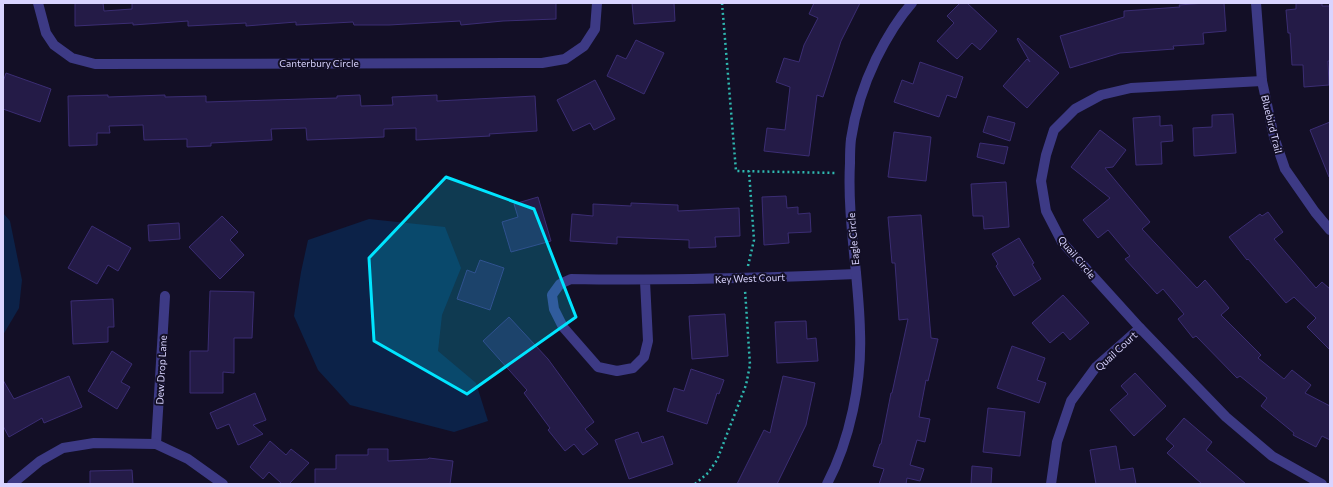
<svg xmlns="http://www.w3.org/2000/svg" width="1333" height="487" font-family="Commissioner,sans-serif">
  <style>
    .water { fill: #0c2248 }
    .building { fill: #241b47; stroke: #3b2d73 }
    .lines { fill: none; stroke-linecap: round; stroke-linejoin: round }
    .path { stroke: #2fb8b0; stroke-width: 2.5; stroke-dasharray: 2 3; stroke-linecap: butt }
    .minor { stroke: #3d3a85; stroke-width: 10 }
    .marked { fill: #00e5ff; fill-opacity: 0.2; stroke: #00e5ff; stroke-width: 3; stroke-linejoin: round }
    .labels { text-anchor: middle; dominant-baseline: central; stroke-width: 4; stroke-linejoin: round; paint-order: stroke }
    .street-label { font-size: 10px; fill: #d9d4ff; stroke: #130f26 }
  </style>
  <rect width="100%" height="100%" fill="#130f26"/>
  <!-- water -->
  <g class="water">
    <polygon points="3,213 10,221 22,280 19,308 3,335"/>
    <polygon points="369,219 445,227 461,268 442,315 438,351 476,383 488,421 454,432 350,405 318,370 294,316 301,272 308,240"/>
  </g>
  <!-- building -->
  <g class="building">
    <polygon points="75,3 103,3 104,11 132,9 132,3 556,3 556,19 503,21 461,25 460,21 389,25 354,25 353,22 296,25 296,22 246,26 246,23 188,26 188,21 133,25 133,23 75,26"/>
    <polygon points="632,3 674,3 675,21 634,24"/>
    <polygon points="814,3 860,3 841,41 823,97 817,95 809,156 764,151 767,128 785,130 790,87 776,82 784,58 799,62 804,45 818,18 809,14"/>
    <polygon points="960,3 967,3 997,31 980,50 972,43 957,59 937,41 954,23 947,16"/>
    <polygon points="1206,3 1224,3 1226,31 1203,33 1204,44 1173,46 1174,49 1120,53 1070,68 1060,36 1124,17 1124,11 1180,7 1179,5"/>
    <polygon points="1296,3 1322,3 1322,6 1330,6 1330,61 1328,61 1329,85 1304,87 1303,65 1292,65 1290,33 1288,33 1286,10 1296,9"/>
    <polygon points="1018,38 1059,73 1027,108 1003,86 1027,59 1030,62 1017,39"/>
    <polygon points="636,40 664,53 644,94 607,76 617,55 626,59"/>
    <polygon points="920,62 963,77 956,98 947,95 939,117 894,102 902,80 913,84"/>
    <polygon points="6,73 51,89 40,122 3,109 3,82"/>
    <polygon points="595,80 615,119 594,130 590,123 573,131 557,100"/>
    <polygon points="108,95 108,97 165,95 165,97 206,96 206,102 337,98 337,96 360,95 361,106 393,105 392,97 437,95 437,101 535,96 537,131 489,134 490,136 416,140 416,128 384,129 384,137 307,140 306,128 271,129 272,140 211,143 211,146 187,147 187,139 144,140 143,125 109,126 110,133 97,133 97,145 69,146 68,96"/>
    <polygon points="1233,114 1236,153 1194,156 1193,128 1212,127 1212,115"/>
    <polygon points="988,116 1015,123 1010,141 983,132"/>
    <polygon points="1160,116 1160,126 1172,125 1173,141 1161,142 1162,164 1136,165 1133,118"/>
    <polygon points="1330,122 1330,177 1329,177 1310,130"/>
    <polygon points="1100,130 1126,150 1113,167 1105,168 1150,222 1142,229 1197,288 1205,280 1229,308 1221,315 1261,355 1258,358 1284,379 1292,370 1311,385 1305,393 1330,406 1330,440 1322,436 1316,447 1293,435 1294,433 1261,406 1267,398 1240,376 1237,378 1196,336 1193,338 1178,319 1184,314 1163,289 1157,294 1125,259 1130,256 1108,230 1098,238 1083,220 1110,198 1071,167"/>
    <polygon points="894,132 931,137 926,181 888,177"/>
    <polygon points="980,143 1008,147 1004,164 977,157"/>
    <polygon points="1006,182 1009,227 984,229 983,216 973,216 971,184"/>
    <polygon points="786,196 787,208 798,207 798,214 810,213 811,232 788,233 789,243 764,245 762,197"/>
    <polygon points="538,197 551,241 511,252 502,222 518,217 514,204"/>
    <polygon points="631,203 678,205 678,211 739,208 740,236 715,237 716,247 689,248 689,240 617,237 617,244 570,241 572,214 593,216 593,204 631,206"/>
    <polygon points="1268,212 1283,232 1274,239 1316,288 1322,282 1330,289 1330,350 1307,327 1316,318 1294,297 1286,303 1248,259 1247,260 1229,237 1260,214 1262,216"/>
    <polygon points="921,215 931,338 938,339 928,381 926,380 919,417 930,419 925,442 917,440 910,465 924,469 920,481 907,478 906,484 879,484 884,469 873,466 880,444 881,444 891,393 892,393 908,319 899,320 895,263 892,263 888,217"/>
    <polygon points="222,216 238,232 230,240 244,255 220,279 189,247"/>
    <polygon points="179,223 180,239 149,241 148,225"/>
    <polygon points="92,226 131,248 118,271 108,265 97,284 68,268"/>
    <polygon points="1019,238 1034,263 1032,264 1041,279 1014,296 996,266 998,264 992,254"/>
    <polygon points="480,260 504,268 490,310 457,299 467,270 475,273"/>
    <polygon points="210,291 254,292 252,338 234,338 234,373 223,372 223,393 190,393 190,351 208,351"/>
    <polygon points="1063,295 1089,323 1070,340 1063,332 1050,343 1032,323"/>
    <polygon points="113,299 114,327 108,327 108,342 73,344 71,301"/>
    <polygon points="725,314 728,356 692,359 689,316"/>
    <polygon points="509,317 548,359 594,422 585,429 598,444 583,455 574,444 565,451 548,430 550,428 524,393 527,390 483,341"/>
    <polygon points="806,321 807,339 816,338 818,361 777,363 775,322"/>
    <polygon points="1012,346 1045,358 1037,380 1046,383 1039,403 997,388"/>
    <polygon points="112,351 132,364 121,382 130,387 117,409 88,391"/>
    <polygon points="691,369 724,380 719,394 717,393 707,424 667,411 674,388 684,391"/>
    <polygon points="1135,373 1166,406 1134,436 1110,410 1128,394 1121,386"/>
    <polygon points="69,376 82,407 44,423 42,418 9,437 3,426 3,380 14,399"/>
    <polygon points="783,376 815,383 806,425 777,484 737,484 764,430 770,433"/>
    <polygon points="255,393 266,420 253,425 263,434 238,445 229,424 217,429 210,413"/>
    <polygon points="988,408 1025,412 1020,456 983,452"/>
    <polygon points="1184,418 1212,442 1206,450 1246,484 1202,484 1167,453 1174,446 1166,439"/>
    <polygon points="638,432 642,443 663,436 673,464 629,479 615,440"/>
    <polygon points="270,441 286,455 291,449 309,463 289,484 282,484 269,472 263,479 250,467"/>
    <polygon points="1116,446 1120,470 1133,468 1136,484 1096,484 1090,450"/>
    <polygon points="368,449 388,449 388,461 428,459 429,458 453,461 450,484 315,484 315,469 336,469 336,455 368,455"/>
    <polygon points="972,466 992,468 991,484 971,484"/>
    <polygon points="132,470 133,484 90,484 90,471"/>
  </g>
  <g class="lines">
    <!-- path -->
    <g class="path">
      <polyline points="722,3 736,171 837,173"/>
      <polyline points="748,266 754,240 749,171"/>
      <polyline points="695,484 708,473 717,460 746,385 750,365 745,290"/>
    </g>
    <!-- minor -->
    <g class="minor">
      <polyline points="38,3 46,33 54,45 72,58 95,64 542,63 565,59 584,46 595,29 597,3"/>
      <polyline points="1256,3 1262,81 1274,137 1285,169 1315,212 1330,230"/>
      <polyline points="1262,81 1131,88 1101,95 1075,109 1054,130 1046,155 1041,181 1046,211 1062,242 1140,328 1226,417 1272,456 1322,484"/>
      <path d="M645 281 648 341 644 357 633 368 617 371 598 367 563 327 554 309 552 295 560 284 571 279C666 281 761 278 856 274"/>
      <polyline points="156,444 165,296"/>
      <polyline points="12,484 40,461 63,448 94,443 156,444 188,459 223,484"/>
      <path d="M827 484C850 440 862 382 860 332 859 276 847 220 850 163 850 155 850 147 851 139 855 112 864 84 876 59 886 39 897 20 912 3"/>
      <polyline points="1051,484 1057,442 1071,401 1096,367 1140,328"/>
    </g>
  </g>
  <!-- marked area -->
  <path class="marked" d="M446 177 534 209 576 317 467 394 374 341 369 258Z"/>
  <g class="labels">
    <!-- street labels -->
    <g class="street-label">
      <text x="319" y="63">Canterbury Circle</text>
      <text transform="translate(1272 124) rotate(76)">Bluebird Trail</text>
      <text transform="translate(853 239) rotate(-95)">Eagle Circle</text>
      <text transform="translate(1077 257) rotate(50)">Quail Circle</text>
      <text transform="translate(750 278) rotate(-2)">Key West Court</text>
      <text transform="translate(1116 351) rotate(-43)">Quail Court</text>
      <text transform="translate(161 370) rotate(-87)">Dew Drop Lane</text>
    </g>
  </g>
  <!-- border -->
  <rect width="1333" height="487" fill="none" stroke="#d9d4ff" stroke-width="8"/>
</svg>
